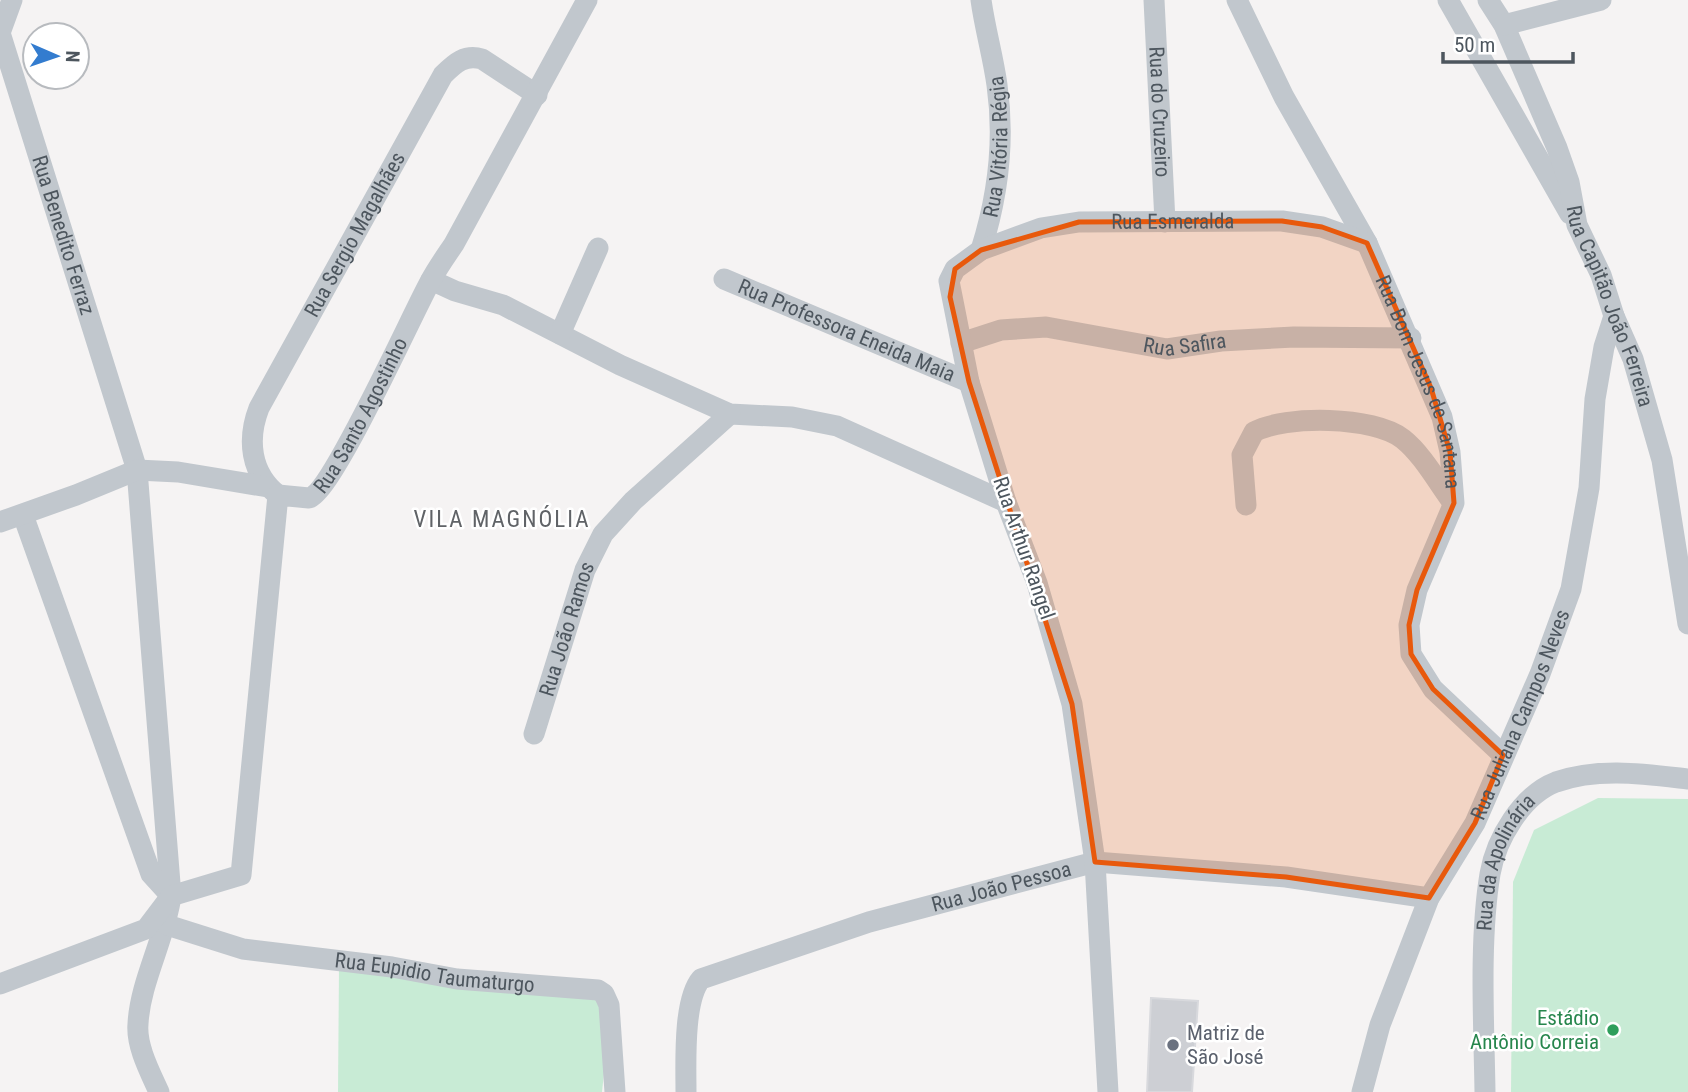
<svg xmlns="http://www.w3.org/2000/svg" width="1688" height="1092" font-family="'Roboto Condensed',sans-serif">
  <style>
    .green { fill: #c8ebd5 }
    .building { fill: #cdcfd4; stroke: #d8d9dd; stroke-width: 2 }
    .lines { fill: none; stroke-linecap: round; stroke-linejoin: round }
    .minor { stroke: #c1c7cd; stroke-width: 21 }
    .marked { fill: #e8590c; fill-opacity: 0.2; stroke: #e8590c; stroke-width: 5; stroke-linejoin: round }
    .leisure-dot { fill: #2e9e5b; stroke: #fff; stroke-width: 2.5 }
    .worship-dot { fill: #6b7280; stroke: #fff; stroke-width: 2.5 }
    .labels { text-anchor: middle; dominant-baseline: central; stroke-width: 5; stroke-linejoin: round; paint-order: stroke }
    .street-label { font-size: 21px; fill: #4d565e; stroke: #fff }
    .leisure-label { font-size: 21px; fill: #27864d; stroke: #fff; text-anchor: end }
    .worship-label { font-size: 21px; fill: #5b616d; stroke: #fff; text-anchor: start }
    .neighbourhood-label { font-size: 23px; letter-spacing: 2px; fill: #606367; stroke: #fff }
  </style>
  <rect width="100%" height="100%" fill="#f5f3f3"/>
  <!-- green -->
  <g class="green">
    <polygon points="1598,798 1688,799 1688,1092 1511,1092 1513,882 1534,830"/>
    <polygon points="339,968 612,998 602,1092 338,1092"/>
  </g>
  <!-- building -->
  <polygon class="building" points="1151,998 1198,1001 1192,1092 1147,1092"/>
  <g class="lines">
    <!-- minor -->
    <g class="minor">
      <path id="s1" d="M12 0 0 33 137 470 171 896C165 939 140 982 138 1024 136 1046 150 1072 159 1092"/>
      <path id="s2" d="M1154 0 1165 222"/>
      <path id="s3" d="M1237 0 1284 97 1367 243 1442 417 1450 452 1454 503 1417 590 1409 625 1411 654 1433 689 1503 755"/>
      <polyline points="1448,0 1570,214"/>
      <path id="s4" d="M1488 0 1504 25 1557 148 1569 182 1577 225 1601 275 1614 316 1633 359 1662 460 1688 624"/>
      <polyline points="1504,25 1601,0"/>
      <path id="s5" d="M981 250C998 196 1005 141 997 85 993 56 985 29 981 0"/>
      <path id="s6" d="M724 279 969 382"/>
      <polyline points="431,280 455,291 503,305 620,365 730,414 792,417 837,426 1006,502"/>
      <polyline points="560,334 598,248"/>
      <path id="s7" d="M961 343 1001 330 1046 327 1167 349 1221 341 1294 337 1411 338"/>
      <path id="s8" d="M278 495C250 473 247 439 259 408L443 75C455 63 465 54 482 59L537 95"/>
      <path d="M1246 505 1242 455 1254 432C1285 415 1374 416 1403 439 1423 455 1438 483 1453 503"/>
      <polyline points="23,515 151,874 171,896"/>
      <polyline points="0,522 76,495 137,470 178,472 268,487"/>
      <path id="s9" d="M534 734 585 570 603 534 633 501 730 414"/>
      <path id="s10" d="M167 925 243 949 392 967 457 979 598 990 604 994 609 1005 615 1092"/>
      <path id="s11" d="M0 984 146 929 171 896 241 875 278 495 309 498C333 491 413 312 431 280 438 267 446 256 454 244L587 0"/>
      <path id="s12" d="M686 1092C686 1064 683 1000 701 979L869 922 1095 862 1286 877 1429 898"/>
      <path id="s13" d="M1108 1092 1095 862 1072 704 1037 583 1006 502 969 382 949 281 955 269 981 250 1041 228 1079 222 1282 221 1322 227 1367 243"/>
      <path id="s14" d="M1362 1092 1380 1025 1429 898 1475 823 1540 674 1571 589 1589 488 1595 399 1604 347 1614 316"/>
      <path id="s15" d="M1485 1092C1484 1024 1479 941 1490 874 1496 839 1522 795 1556 782 1598 767 1645 774 1688 779"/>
    </g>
  </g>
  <!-- marked area -->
  <path class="marked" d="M1282 221 1322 227 1367 243 1431 388 1450 452 1454 503 1417 590 1409 625 1411 654 1433 689 1503 755 1475 823 1429 898 1286 877 1095 862 1072 704 969 382 950 297 955 269 981 250 1079 222Z"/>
  <!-- markers -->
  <circle class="leisure-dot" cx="1613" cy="1030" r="7"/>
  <circle class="worship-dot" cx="1173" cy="1045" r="7"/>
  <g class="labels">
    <!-- street labels -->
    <g class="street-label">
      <text stroke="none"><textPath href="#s2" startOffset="112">Rua do Cruzeiro</textPath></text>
      <text stroke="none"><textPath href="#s5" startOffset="105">Rua Vitória Régia</textPath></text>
      <text stroke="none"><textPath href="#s13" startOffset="1073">Rua Esmeralda</textPath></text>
      <text stroke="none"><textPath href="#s1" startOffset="247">Rua Benedito Ferraz</textPath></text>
      <text stroke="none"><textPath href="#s8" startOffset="294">Rua Sergio Magalhães</textPath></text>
      <text stroke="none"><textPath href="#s4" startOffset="331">Rua Capitão João Ferreira</textPath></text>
      <text stroke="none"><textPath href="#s6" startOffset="133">Rua Professora Eneida Maia</textPath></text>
      <text stroke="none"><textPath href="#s7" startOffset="228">Rua Safira</textPath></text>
      <text stroke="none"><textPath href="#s3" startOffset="425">Rua Bom Jesus de Santana</textPath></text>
      <text stroke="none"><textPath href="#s11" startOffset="782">Rua Santo Agostinho</textPath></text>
      <text transform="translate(1024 548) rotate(71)">Rua Arthur Rangel</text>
      <text stroke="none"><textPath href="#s9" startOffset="110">Rua João Ramos</textPath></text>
      <text stroke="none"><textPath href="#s14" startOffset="411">Rua Juliana Campos Neves</textPath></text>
      <text stroke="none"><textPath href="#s15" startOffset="234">Rua da Apolinária</textPath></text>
      <text stroke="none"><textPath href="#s12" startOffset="430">Rua João Pessoa</textPath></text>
      <text stroke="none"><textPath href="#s10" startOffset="273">Rua Eupidio Taumaturgo</textPath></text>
    </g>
    <!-- leisure labels -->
    <g class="leisure-label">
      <text x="1599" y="1018">Estádio<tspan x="1599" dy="24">Antônio Correia</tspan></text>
    </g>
    <!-- worship labels -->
    <g class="worship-label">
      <text x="1187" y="1033">Matriz de<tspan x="1187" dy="24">São José</tspan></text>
    </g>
    <!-- neighbourhood labels -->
    <g class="neighbourhood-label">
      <text x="502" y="519">VILA MAGNÓLIA</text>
    </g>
  </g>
  <!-- north arrow -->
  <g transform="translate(56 56) rotate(92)"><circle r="33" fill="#ffffff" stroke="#b8bbbf" stroke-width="2"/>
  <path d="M0-5L12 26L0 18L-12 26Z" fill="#337ccf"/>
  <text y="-10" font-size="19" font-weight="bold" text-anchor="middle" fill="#4d565e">N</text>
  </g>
  <!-- scale -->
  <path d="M1443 52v10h130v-10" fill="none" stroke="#4d565e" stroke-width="3.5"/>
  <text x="1454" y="52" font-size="21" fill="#4d565e" stroke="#ffffff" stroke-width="5" paint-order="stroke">50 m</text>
</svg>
